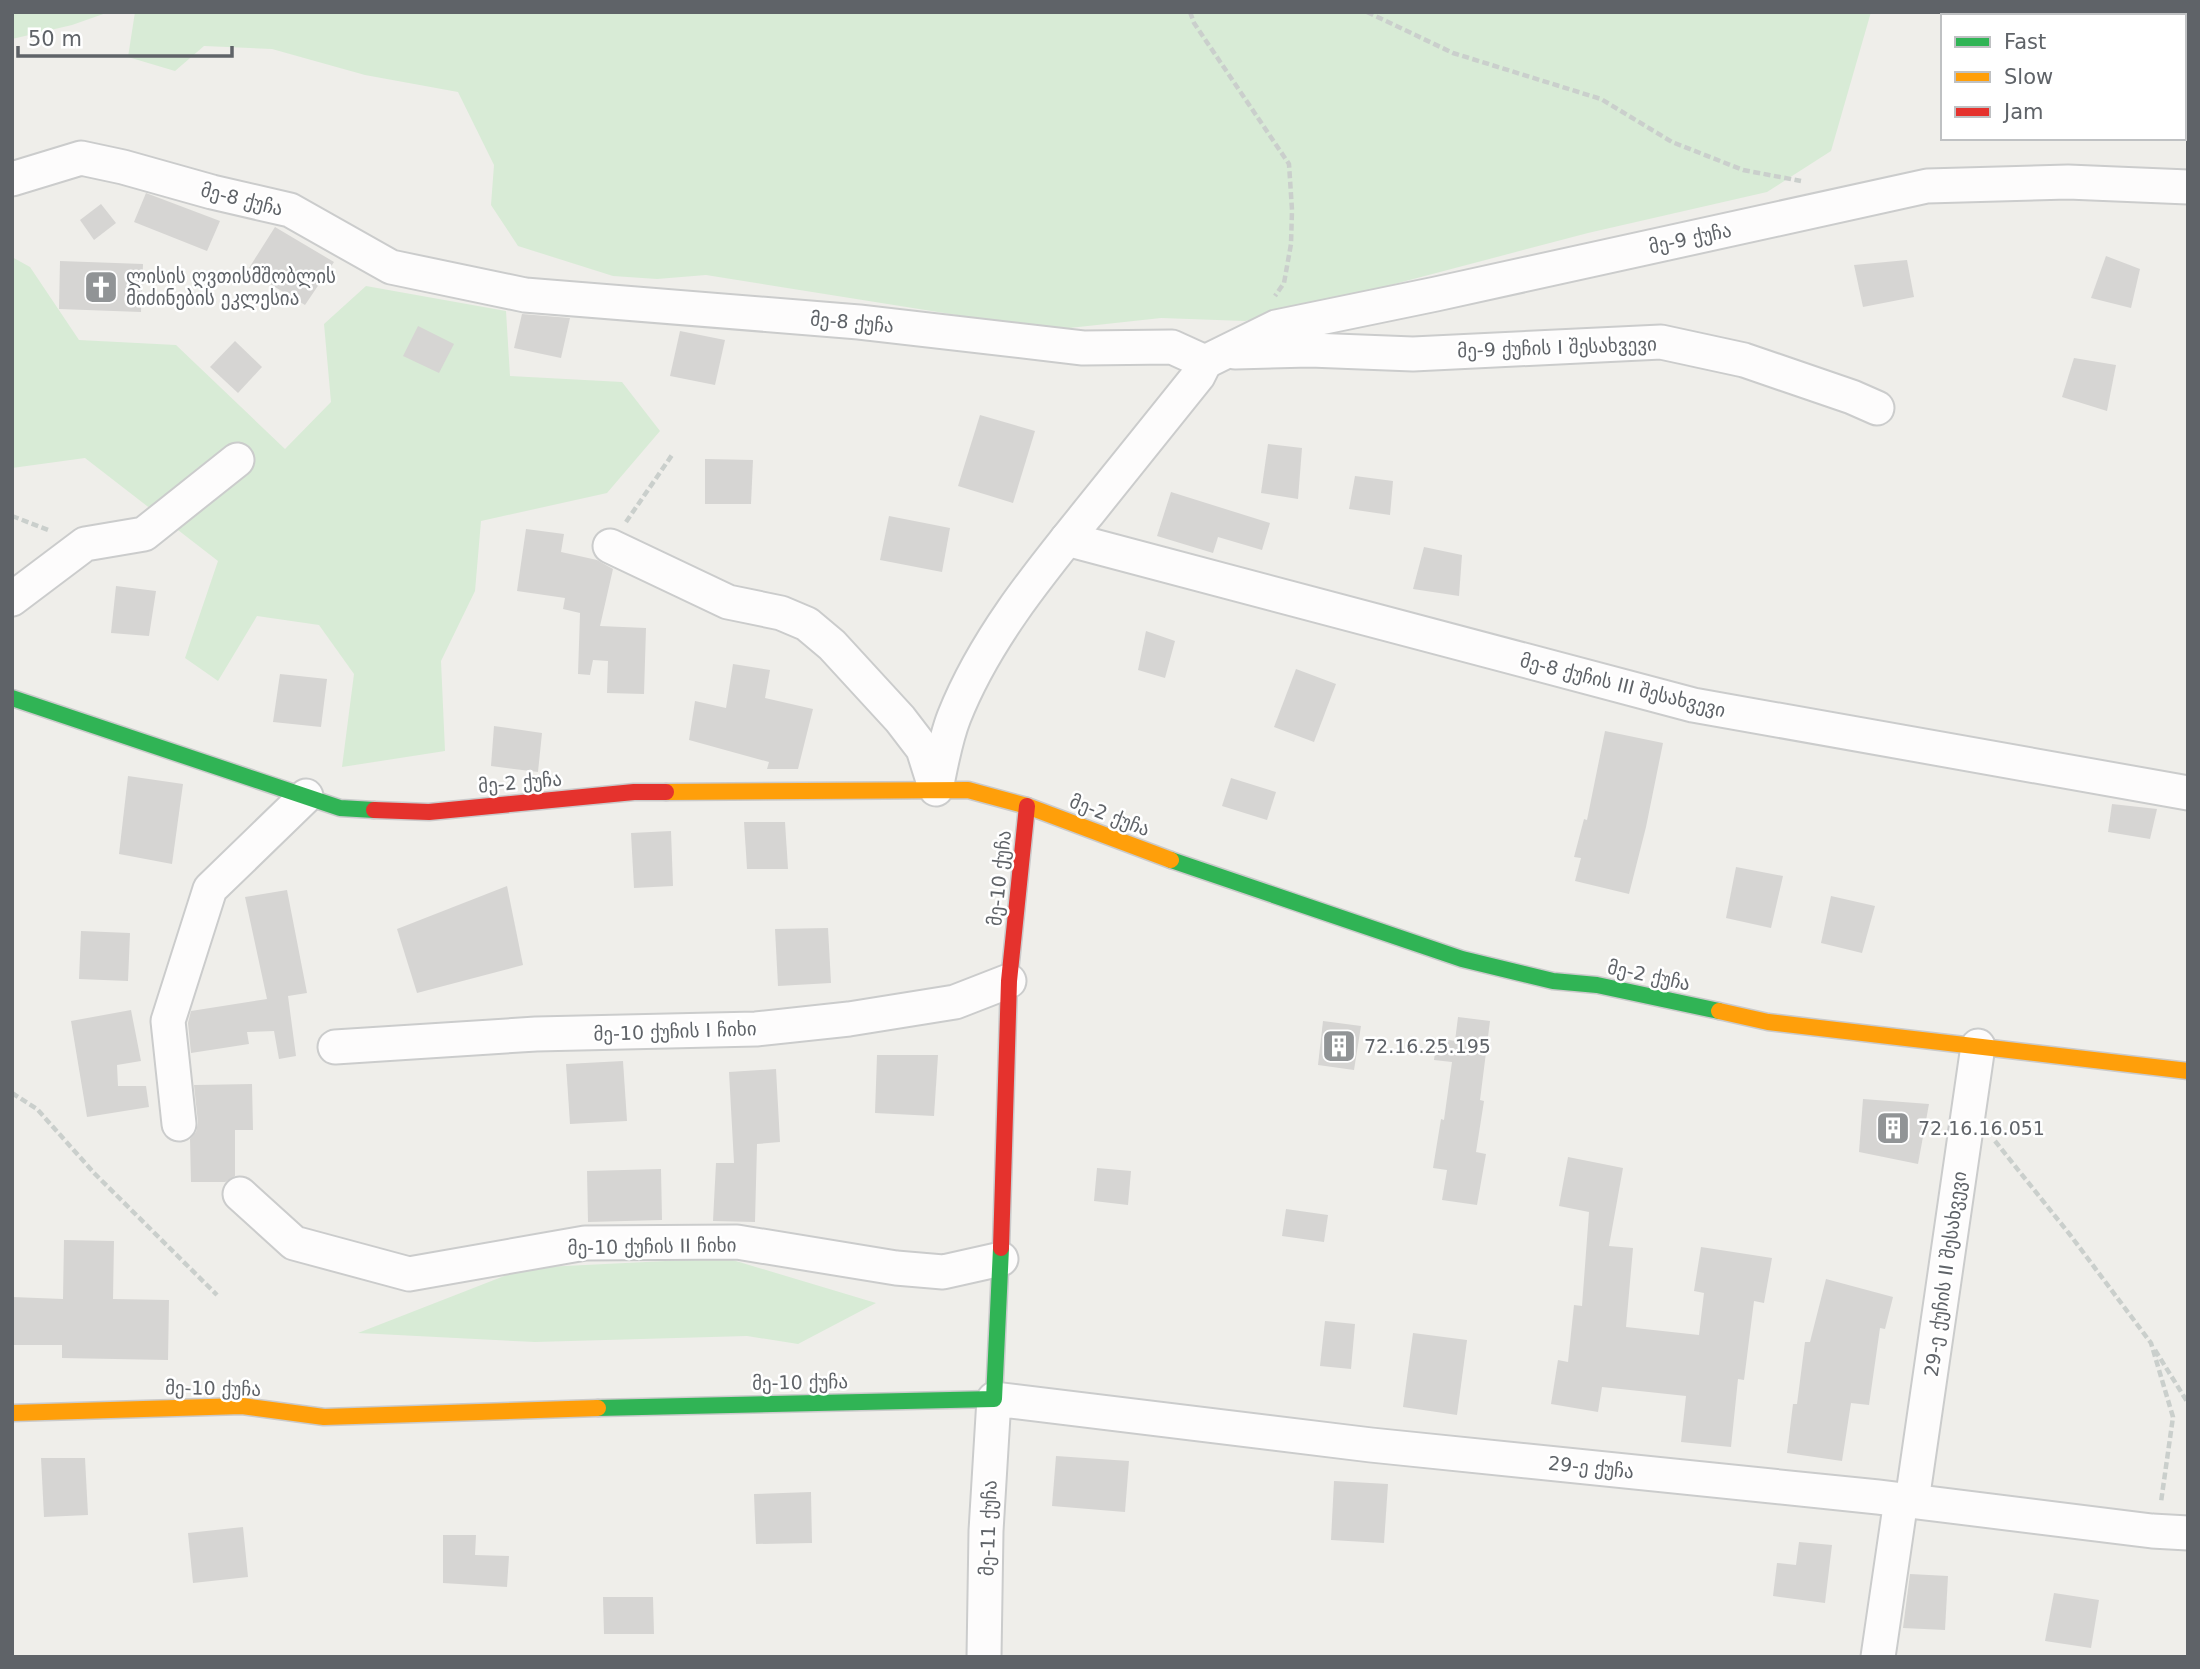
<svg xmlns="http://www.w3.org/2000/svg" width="2200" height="1669" font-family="'DejaVu Sans','Noto Sans Georgian',sans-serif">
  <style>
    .green { fill: #d8ebd6 }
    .building { fill: #d6d5d3 }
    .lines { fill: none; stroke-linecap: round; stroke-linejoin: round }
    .street-casing { stroke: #cbcccc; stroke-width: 37 }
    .fast-casing { stroke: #cacacb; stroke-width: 19 }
    .slow-casing { stroke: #cacacb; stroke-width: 19 }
    .jam-casing { stroke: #cacacb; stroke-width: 19 }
    .path { stroke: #cacfcc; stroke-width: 4.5; stroke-dasharray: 7 3.5; stroke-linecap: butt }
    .street { stroke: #fdfcfc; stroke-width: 33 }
    .fast { stroke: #30b455; stroke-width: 16 }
    .slow { stroke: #ff9f0a; stroke-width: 16 }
    .jam { stroke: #e5322d; stroke-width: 16 }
    .labels { text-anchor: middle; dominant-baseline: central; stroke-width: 5; stroke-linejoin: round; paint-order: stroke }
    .street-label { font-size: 19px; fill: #5f6368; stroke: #fff }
    .poi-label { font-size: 19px; fill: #5f6368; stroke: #fff; text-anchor: start }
  </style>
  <rect width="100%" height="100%" fill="#efeeea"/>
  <!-- green -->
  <g class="green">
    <polygon points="12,12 109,12 72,25 12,39"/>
    <polygon points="135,12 1871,12 1831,151 1767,192 1588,233 1383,287 1245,321 1161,318 1051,330 706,275 657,279 613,276 518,246 491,205 494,165 458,92 365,75 272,49 204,46 175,71 128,57"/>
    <polygon points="2008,12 2188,12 2188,38 2184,38 2184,16 2033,16"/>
    <polygon points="12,257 30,267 79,340 176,345 285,449 331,402 324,324 366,286 506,311 510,376 622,382 660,431 607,493 481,521 475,591 441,661 445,751 342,767 354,674 319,625 257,616 218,681 185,658 218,561 85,458 12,468"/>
    <polygon points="726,1258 876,1303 798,1344 747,1336 535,1342 358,1333 525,1268"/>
  </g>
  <!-- building -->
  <g class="building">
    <polygon points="146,193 220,221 207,251 134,222"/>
    <polygon points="101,204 116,223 94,240 80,220"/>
    <polygon points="275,227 334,262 305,305 243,268 249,268"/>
    <polygon points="2106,256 2140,269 2131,308 2091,298"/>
    <polygon points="1907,260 1914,297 1863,307 1854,265"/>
    <polygon points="60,261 143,264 141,312 59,309"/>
    <polygon points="522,314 570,318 561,358 514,348"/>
    <polygon points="418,326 454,344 439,373 403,356"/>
    <polygon points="680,331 725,340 715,385 670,376"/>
    <polygon points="235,341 262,367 238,393 210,367"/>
    <polygon points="2074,358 2116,365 2107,411 2062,397"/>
    <polygon points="980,415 1035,431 1013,503 958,486"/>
    <polygon points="1268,444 1302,448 1298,499 1261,493"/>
    <polygon points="705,459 753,460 751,504 705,504"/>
    <polygon points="1355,476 1393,481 1390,515 1349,509"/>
    <polygon points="1171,492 1270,523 1262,550 1218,537 1213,553 1157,536"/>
    <polygon points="889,516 950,528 942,572 880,560"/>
    <polygon points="526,529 564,534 561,552 597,560 613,569 600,626 646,628 644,694 607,693 608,661 593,660 590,675 578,674 580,613 563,609 565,598 517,591"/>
    <polygon points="1424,547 1462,555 1459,596 1413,589"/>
    <polygon points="116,586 156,591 149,636 111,633"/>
    <polygon points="1146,631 1175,641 1165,678 1138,670"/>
    <polygon points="733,664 770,670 765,698 813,709 798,769 767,769 769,762 689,740 695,701 726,708"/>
    <polygon points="1296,669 1336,684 1314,742 1274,727"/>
    <polygon points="280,674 327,679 321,727 273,722"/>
    <polygon points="494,726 542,733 538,772 491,766"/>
    <polygon points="1605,731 1663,743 1646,827 1629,894 1575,881 1581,858 1574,857 1584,819 1587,820"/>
    <polygon points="128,776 183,784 172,864 119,854"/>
    <polygon points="1231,778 1276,792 1267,820 1222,806"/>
    <polygon points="2112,804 2157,809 2150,839 2108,832"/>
    <polygon points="744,822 785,822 788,869 747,869"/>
    <polygon points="671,831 673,886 634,888 631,833"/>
    <polygon points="1736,867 1783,876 1771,928 1726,918"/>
    <polygon points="507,886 523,965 417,993 397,929"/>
    <polygon points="287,890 307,993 288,996 296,1056 279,1059 274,1031 247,1032 249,1044 191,1053 188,1023 191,1011 267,999 245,897"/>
    <polygon points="1831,896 1875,906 1862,953 1821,943"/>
    <polygon points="828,928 831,983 778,986 775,929"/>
    <polygon points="81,931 130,933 128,981 79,979"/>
    <polygon points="131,1010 141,1061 117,1065 118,1086 146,1086 149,1107 87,1117 71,1021"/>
    <polygon points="1458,1017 1490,1021 1480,1100 1484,1101 1476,1152 1486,1154 1477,1205 1442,1200 1447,1170 1433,1168 1441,1119 1444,1120 1452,1062 1434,1060 1437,1038 1455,1041"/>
    <polygon points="1323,1021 1361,1026 1354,1070 1318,1065"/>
    <polygon points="877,1055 938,1055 934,1116 875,1113"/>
    <polygon points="623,1061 627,1121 570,1124 566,1064"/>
    <polygon points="776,1069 780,1142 757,1144 755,1222 713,1221 716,1163 734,1163 729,1072"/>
    <polygon points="252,1084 253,1130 235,1130 235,1176 225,1182 191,1182 190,1139 196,1132 198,1123 194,1085"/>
    <polygon points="1863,1099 1929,1104 1918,1164 1859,1152"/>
    <polygon points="1568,1157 1623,1168 1609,1246 1633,1248 1626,1327 1699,1335 1704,1293 1694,1291 1701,1247 1772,1258 1764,1303 1754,1301 1744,1380 1738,1379 1731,1447 1681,1442 1686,1396 1602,1387 1598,1412 1551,1404 1558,1360 1568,1362 1574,1305 1582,1306 1589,1212 1559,1206"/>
    <polygon points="1097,1168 1131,1171 1128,1205 1094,1201"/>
    <polygon points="661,1169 662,1220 588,1222 587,1171"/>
    <polygon points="1286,1209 1328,1215 1324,1242 1282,1236"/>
    <polygon points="64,1240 114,1241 113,1299 169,1300 168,1360 62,1358 62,1345 12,1345 12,1297 63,1299"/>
    <polygon points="1826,1279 1893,1297 1885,1329 1880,1328 1869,1405 1851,1403 1842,1461 1787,1453 1793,1404 1797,1404 1805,1342 1810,1342"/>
    <polygon points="1325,1321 1355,1324 1351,1369 1320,1366"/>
    <polygon points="1413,1333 1467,1340 1457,1415 1403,1407"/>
    <polygon points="1056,1456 1129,1461 1125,1512 1052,1506"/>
    <polygon points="41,1458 85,1458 88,1515 44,1517"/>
    <polygon points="1334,1481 1388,1484 1384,1543 1331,1540"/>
    <polygon points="811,1492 812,1543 756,1544 754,1494"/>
    <polygon points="243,1527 248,1577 193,1583 188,1533"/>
    <polygon points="443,1535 476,1535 475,1555 509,1556 507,1587 443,1583"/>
    <polygon points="1799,1542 1832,1545 1825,1603 1773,1596 1777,1563 1796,1565"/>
    <polygon points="1910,1574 1948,1576 1945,1630 1903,1628"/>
    <polygon points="2054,1593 2099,1600 2091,1648 2045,1641"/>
    <polygon points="603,1597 653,1597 654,1634 604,1634"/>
  </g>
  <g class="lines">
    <!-- street casing -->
    <g class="street-casing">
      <g id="street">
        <polyline points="12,179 81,158 123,167 212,192 290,210 391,267 525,295 859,322 1083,348 1172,347 1205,362"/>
        <polyline points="1235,352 1310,350 1413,354 1661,342 1744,360 1852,397 1877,408"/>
        <polyline points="1205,362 1276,327 1436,294 1927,186 2068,182 2188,187"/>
        <polyline points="1067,539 1693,705 2188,793"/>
        <polyline points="610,546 728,602 781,613 807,624 832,645 900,719 923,749 935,787"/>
        <polyline points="12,599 85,544 144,534 237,460"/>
        <path d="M936 789C941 765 945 740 954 717 984 641 1037 576 1088 513 1125 467 1161 422 1198 376L1205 362"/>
        <polyline points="335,1047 536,1034 756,1029 849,1019 955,1002 1009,981"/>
        <polyline points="179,1124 168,1021 210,889 306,796"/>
        <polyline points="240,1194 294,1243 409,1274 585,1243 737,1242 896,1268 943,1272 1001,1259"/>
        <polyline points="1912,1501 1978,1046"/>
        <polyline points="984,1657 986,1531 994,1399 1371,1445 1878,1497 2152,1531 2188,1533"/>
        <polyline points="1878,1657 1901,1500"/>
      </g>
    </g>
    <!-- fast casing -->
    <g class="fast-casing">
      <g id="fast">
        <polyline points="12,698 340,808 374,810"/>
        <polyline points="1171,860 1462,959 1553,981 1597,985 1719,1011"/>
        <polyline points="598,1408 994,1399 1001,1248"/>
      </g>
    </g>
    <!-- slow casing -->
    <g class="slow-casing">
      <g id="slow">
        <polyline points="666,792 968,790 1027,806 1171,860"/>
        <polyline points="1719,1011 1768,1022 2188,1071"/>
        <polyline points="12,1413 242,1406 324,1417 598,1408"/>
      </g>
    </g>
    <!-- jam casing -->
    <g class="jam-casing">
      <g id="jam">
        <polyline points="374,810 429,812 634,792 666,792"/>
        <polyline points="1001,1248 1009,981 1027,806"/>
      </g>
    </g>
    <!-- path -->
    <g class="path">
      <polyline points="1190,12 1194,23 1289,164 1292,210 1291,244 1284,283 1275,296"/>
      <polyline points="1367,12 1453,53 1601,99 1672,142 1743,170 1801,181"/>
      <polyline points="12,516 51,531"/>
      <polyline points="626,522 672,455"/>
      <polyline points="12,1093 37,1109 95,1174 217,1295"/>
      <polyline points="1995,1141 2071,1236 2151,1343 2173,1417 2161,1502"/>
      <polyline points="2155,1350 2188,1403"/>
    </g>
    <!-- street -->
    <use href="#street" class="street"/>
    <!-- fast -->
    <use href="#fast" class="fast"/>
    <!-- slow -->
    <use href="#slow" class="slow"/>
    <!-- jam -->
    <use href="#jam" class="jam"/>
  </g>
  <!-- icons -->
  <defs>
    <g id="church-square" transform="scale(1.75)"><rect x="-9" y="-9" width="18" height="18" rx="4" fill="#919496" stroke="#fff"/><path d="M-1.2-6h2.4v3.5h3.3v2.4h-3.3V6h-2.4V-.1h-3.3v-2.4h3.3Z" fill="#fff"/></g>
    <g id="building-square" transform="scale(1.75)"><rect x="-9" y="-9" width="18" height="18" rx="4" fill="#919496" stroke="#fff"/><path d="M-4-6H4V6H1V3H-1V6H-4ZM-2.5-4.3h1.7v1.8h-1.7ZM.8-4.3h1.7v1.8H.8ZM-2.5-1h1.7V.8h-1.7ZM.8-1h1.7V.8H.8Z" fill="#fff"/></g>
  </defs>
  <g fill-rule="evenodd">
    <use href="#church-square" x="101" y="287"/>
    <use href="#building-square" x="1339" y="1046"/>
    <use href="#building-square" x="1893" y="1128"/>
  </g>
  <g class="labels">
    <!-- street labels -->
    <g class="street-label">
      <text transform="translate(242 199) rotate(14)">მე-8 ქუჩა</text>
      <text transform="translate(1690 238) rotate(-12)">მე-9 ქუჩა</text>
      <text transform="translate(852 322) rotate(5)">მე-8 ქუჩა</text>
      <text transform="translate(1557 347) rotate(-2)">მე-9 ქუჩის I შესახვევი</text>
      <text transform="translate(1623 685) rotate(14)">მე-8 ქუჩის III შესახვევი</text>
      <text transform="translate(520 782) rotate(-5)">მე-2 ქუჩა</text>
      <text transform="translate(1110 815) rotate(21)">მე-2 ქუჩა</text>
      <text transform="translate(999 878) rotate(-84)">მე-10 ქუჩა</text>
      <text transform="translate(1649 975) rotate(12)">მე-2 ქუჩა</text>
      <text transform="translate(675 1031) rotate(-2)">მე-10 ქუჩის I ჩიხი</text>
      <text transform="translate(652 1246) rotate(-1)">მე-10 ქუჩის II ჩიხი</text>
      <text transform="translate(1945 1274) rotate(-82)">29-ე ქუჩის II შესახვევი</text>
      <text transform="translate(800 1382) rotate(-1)">მე-10 ქუჩა</text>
      <text transform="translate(213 1388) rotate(1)">მე-10 ქუჩა</text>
      <text transform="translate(1591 1467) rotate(6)">29-ე ქუჩა</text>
      <text transform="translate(988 1528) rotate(-88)">მე-11 ქუჩა</text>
    </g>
    <!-- poi labels -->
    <g class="poi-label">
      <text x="126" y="276">ლისის ღვთისმშობლის<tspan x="126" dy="22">მიძინების ეკლესია</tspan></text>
      <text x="1364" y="1046">72.16.25.195</text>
      <text x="1918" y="1128">72.16.16.051</text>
    </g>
  </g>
  <!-- border -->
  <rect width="2200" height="1669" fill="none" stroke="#5f6368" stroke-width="28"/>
  <!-- legend -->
  <rect x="1941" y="14" width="245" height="126" fill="#ffffff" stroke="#bfc1c3" stroke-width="2"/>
  <rect x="1955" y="37" width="35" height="10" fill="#30b455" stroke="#bfc1c3" stroke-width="2"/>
  <text x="2004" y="49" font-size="21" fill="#5f6368">Fast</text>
  <rect x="1955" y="72" width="35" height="10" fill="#ff9f0a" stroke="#bfc1c3" stroke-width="2"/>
  <text x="2004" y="84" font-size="21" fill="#5f6368">Slow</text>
  <rect x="1955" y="107" width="35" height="10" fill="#e5322d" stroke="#bfc1c3" stroke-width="2"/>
  <text x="2004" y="119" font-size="21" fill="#5f6368">Jam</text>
  <!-- scale -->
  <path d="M18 46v10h214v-10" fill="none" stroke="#5f6368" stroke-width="3.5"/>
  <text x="28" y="46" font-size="21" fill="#5f6368" stroke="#ffffff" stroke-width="5" paint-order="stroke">50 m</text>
</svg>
